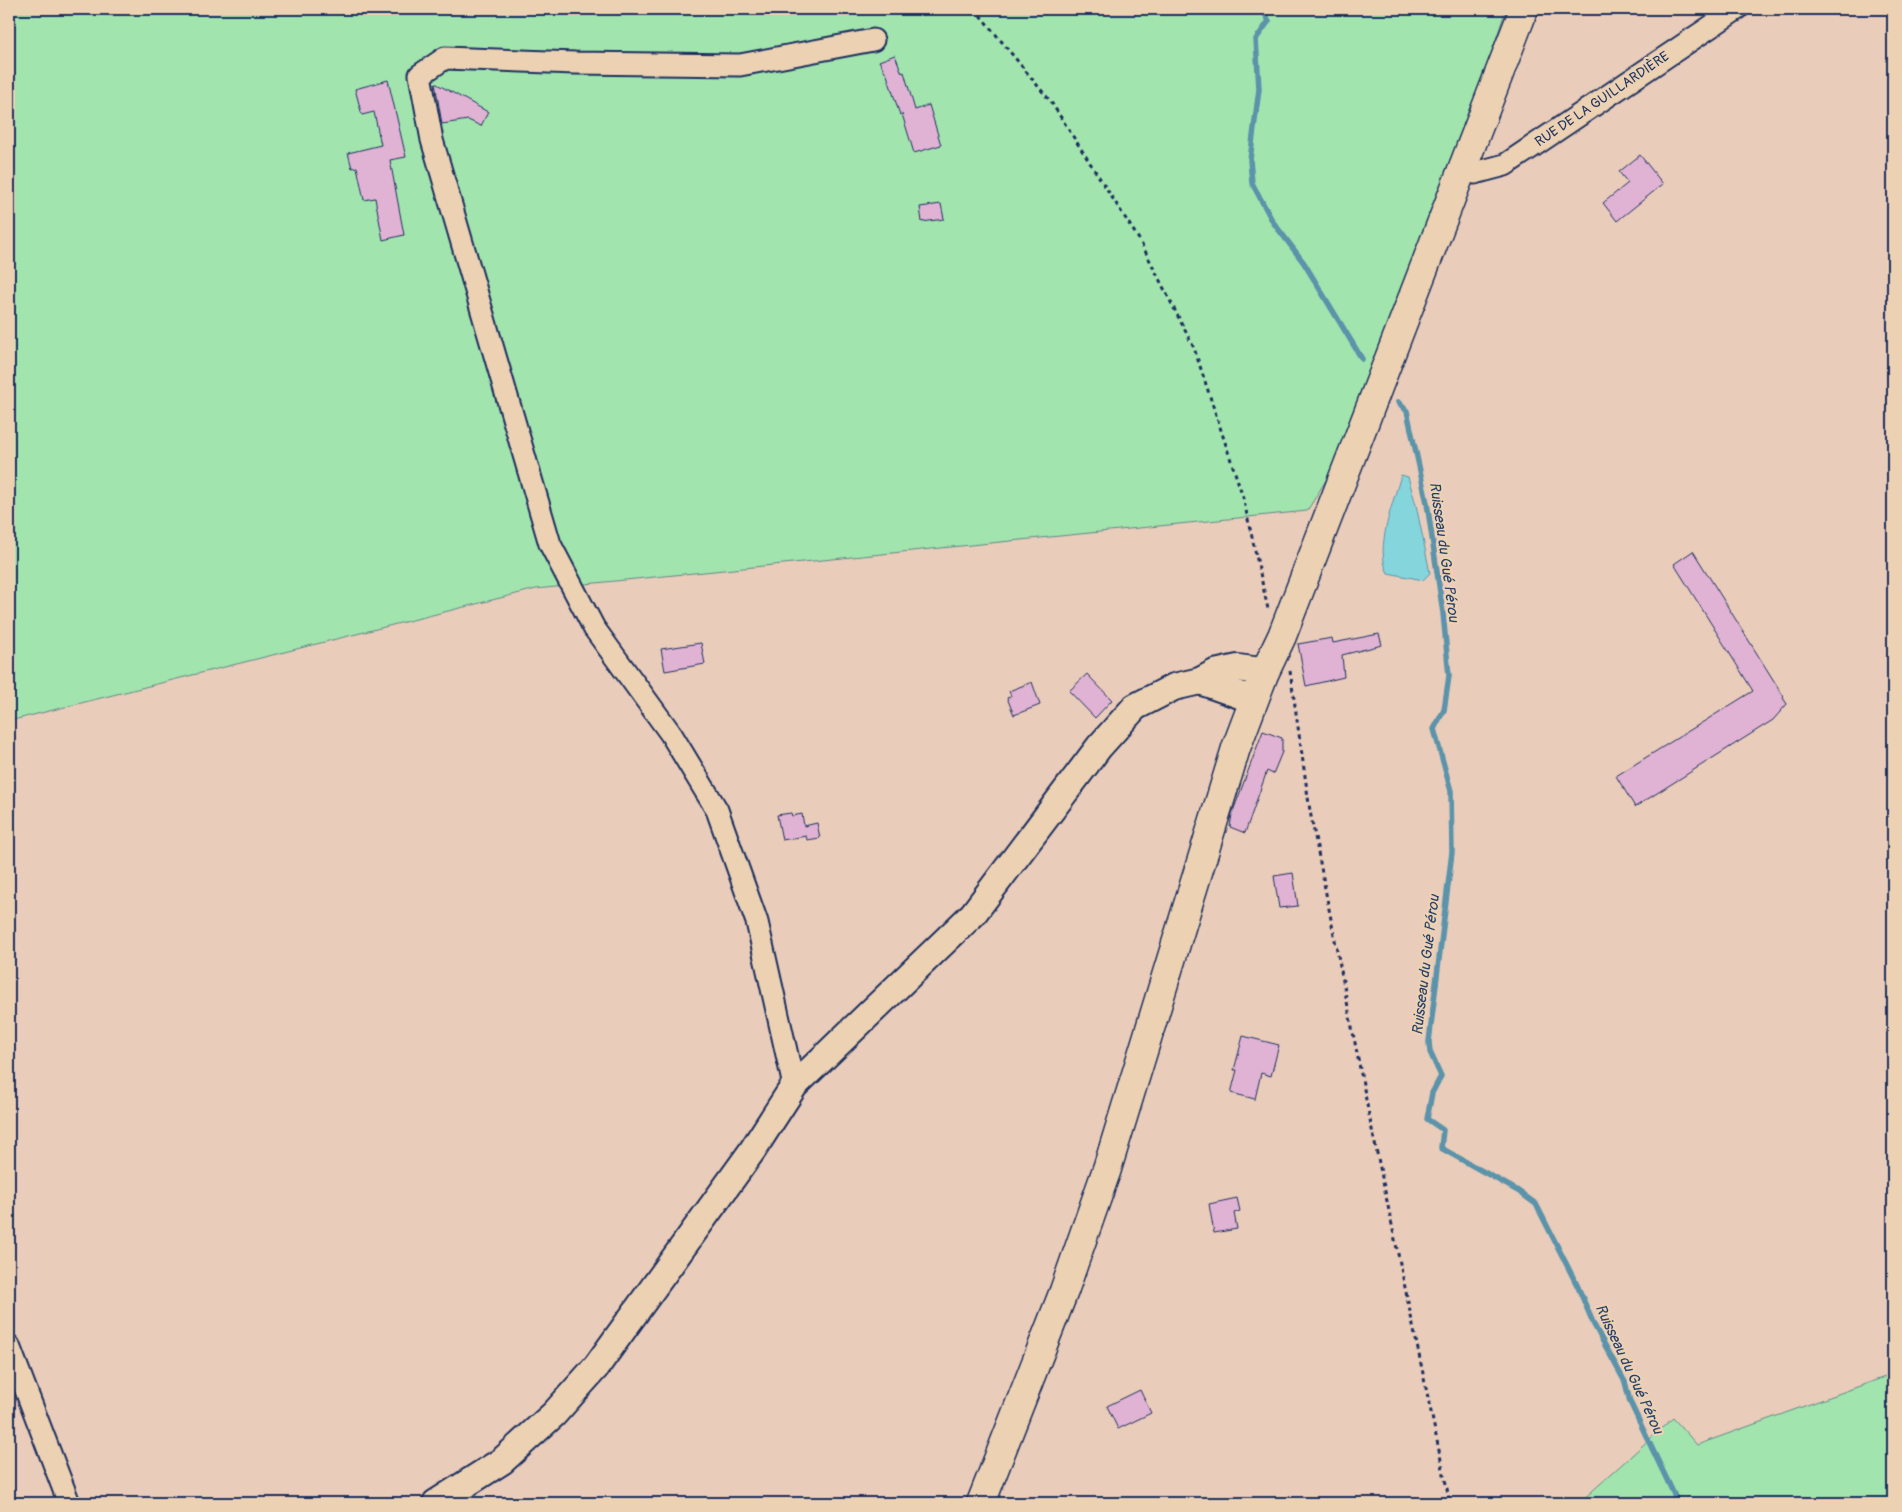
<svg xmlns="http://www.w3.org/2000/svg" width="1902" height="1512" font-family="Pangolin,sans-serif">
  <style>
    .green { fill: #a2e4ae; stroke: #5e8a86 }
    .water { fill: #84d5dc; stroke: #5a93aa }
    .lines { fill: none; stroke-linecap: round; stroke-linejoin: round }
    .stream { stroke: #5a93aa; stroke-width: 5.5 }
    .building { fill: #e0b2d4; stroke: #1b2f5e }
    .minor-casing { stroke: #1b2f5e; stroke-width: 25 }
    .tertiary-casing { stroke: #1b2f5e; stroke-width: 30 }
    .secondary-casing { stroke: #1b2f5e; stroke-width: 31 }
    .path { stroke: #1b2f5e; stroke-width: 3; stroke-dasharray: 4 4; stroke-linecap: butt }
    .minor { stroke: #ecd2b3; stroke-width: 21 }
    .tertiary { stroke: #ecd2b3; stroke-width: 26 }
    .secondary { stroke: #ecd2b3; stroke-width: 28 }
    .labels { text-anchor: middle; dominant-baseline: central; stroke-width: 4.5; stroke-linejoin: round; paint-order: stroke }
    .street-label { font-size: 14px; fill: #1b2f5e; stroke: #ecd2b3 }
    .water-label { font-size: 15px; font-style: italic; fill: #26406b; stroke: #ecd2b3 }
  </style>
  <rect width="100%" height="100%" fill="#eaccba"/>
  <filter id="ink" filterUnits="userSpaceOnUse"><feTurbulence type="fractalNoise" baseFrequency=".02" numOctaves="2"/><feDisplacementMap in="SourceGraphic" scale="10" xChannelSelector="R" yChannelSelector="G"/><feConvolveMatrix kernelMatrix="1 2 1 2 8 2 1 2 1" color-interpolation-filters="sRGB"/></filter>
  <g filter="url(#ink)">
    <!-- green -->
    <g class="green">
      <polygon points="9,9 1506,9 1470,117 1389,378 1307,511 536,589 9,721"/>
      <polygon points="1893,1374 1893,1503 1579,1503 1673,1418 1697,1445"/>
    </g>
    <!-- water -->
    <path class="water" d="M1401 475 1408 477 1416 505 1430 573 1423 580 1388 573C1374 549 1394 501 1401 475Z"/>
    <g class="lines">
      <!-- stream -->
      <g class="stream">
        <polyline points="1262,9 1269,21 1256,39 1259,89 1250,160 1252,183 1273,222 1304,263 1362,359"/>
        <polyline points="1398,402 1407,411 1427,503 1443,613 1449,676 1444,710 1434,729 1451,791 1452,852 1429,1042 1430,1052 1441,1076 1432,1093 1427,1119 1443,1130 1441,1148 1518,1191 1536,1204 1578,1287 1594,1325 1625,1382 1630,1402 1678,1503"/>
      </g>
    </g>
    <!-- building -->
    <g class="building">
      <polygon points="895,55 902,73 904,72 915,110 929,105 941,145 914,153 902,114 900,115 887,75 879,61"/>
      <polygon points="388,80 406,157 390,160 404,235 383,240 375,198 364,200 357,167 352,168 348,153 381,145 374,112 362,115 355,89"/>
      <polygon points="435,83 488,112 481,126 468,120 442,124"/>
      <polygon points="1640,155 1663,184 1617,221 1603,203 1628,183 1619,172"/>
      <polygon points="941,204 944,219 922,222 920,207"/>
      <polygon points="1693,551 1784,697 1783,698 1787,704 1773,720 1635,807 1616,776 1753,691 1674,564"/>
      <polygon points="1379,634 1382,645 1342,655 1344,677 1306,686 1298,644 1332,638 1333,643"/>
      <polygon points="701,643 705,664 665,671 661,649"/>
      <polygon points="1087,674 1112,700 1095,718 1069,691"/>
      <polygon points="1032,682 1040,705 1014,715 1007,698 1011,696 1009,691"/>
      <polygon points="1263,731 1282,738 1282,752 1273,774 1267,771 1245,833 1230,827 1232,814"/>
      <polygon points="791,813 792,816 802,814 804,826 817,823 820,838 807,840 806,836 782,840 777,815"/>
      <polygon points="1293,873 1298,906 1279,908 1274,876"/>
      <polygon points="1243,1036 1279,1045 1271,1076 1261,1073 1255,1099 1231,1093 1237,1070 1234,1070"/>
      <polygon points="1237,1198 1240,1211 1234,1213 1237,1229 1214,1233 1209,1204"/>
      <polygon points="1140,1390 1151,1413 1118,1429 1107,1406"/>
    </g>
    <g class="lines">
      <!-- minor casing -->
      <g class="minor-casing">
        <g id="minor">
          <polyline points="1461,170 1475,173 1505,165 1737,9"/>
          <polyline points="794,1086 757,922 717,810 671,734 594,628 550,544 432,140 420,75 445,58 575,63 740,65 873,40"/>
          <polyline points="9,1346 69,1503"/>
        </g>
      </g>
      <!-- tertiary casing -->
      <g class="tertiary-casing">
        <g id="tertiary">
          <polyline points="1200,681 1254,700"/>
          <polyline points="436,1503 502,1461 554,1414 596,1367 752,1151 794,1086 973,914 1099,747 1135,707 1174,687 1200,681 1215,673 1238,668 1253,670 1264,674"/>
        </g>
      </g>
      <!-- secondary casing -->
      <g class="secondary-casing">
        <polyline id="secondary" points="981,1503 1064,1291 1107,1169 1236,748 1264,674 1282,636 1524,9"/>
      </g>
      <!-- path -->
      <g class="path">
        <polyline points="975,9 1051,102 1140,241 1194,348 1243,497 1268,609"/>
        <polyline points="1290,671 1310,811 1329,909 1369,1115 1450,1503"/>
      </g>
      <!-- minor -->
      <use href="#minor" class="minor"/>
      <!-- tertiary -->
      <use href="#tertiary" class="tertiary"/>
      <!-- secondary -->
      <use href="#secondary" class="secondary"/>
    </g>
  </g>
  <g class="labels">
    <!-- street labels -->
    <g class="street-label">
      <text transform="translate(1602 99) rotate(-34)">RUE DE LA GUILLARDIÈRE</text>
    </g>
    <!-- water labels -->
    <g class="water-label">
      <text transform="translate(1444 552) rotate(82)">Ruisseau du Gué Pérou</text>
      <text transform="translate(1426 965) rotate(-83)">Ruisseau du Gué Pérou</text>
      <text transform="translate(1629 1369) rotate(65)">Ruisseau du Gué Pérou</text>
    </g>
  </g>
  <!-- margin -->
  <rect width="1902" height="1512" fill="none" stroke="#ecd2b3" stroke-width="30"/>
  <rect x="15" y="15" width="1872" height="1482" fill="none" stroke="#1b2f5e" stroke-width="2" filter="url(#ink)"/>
</svg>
